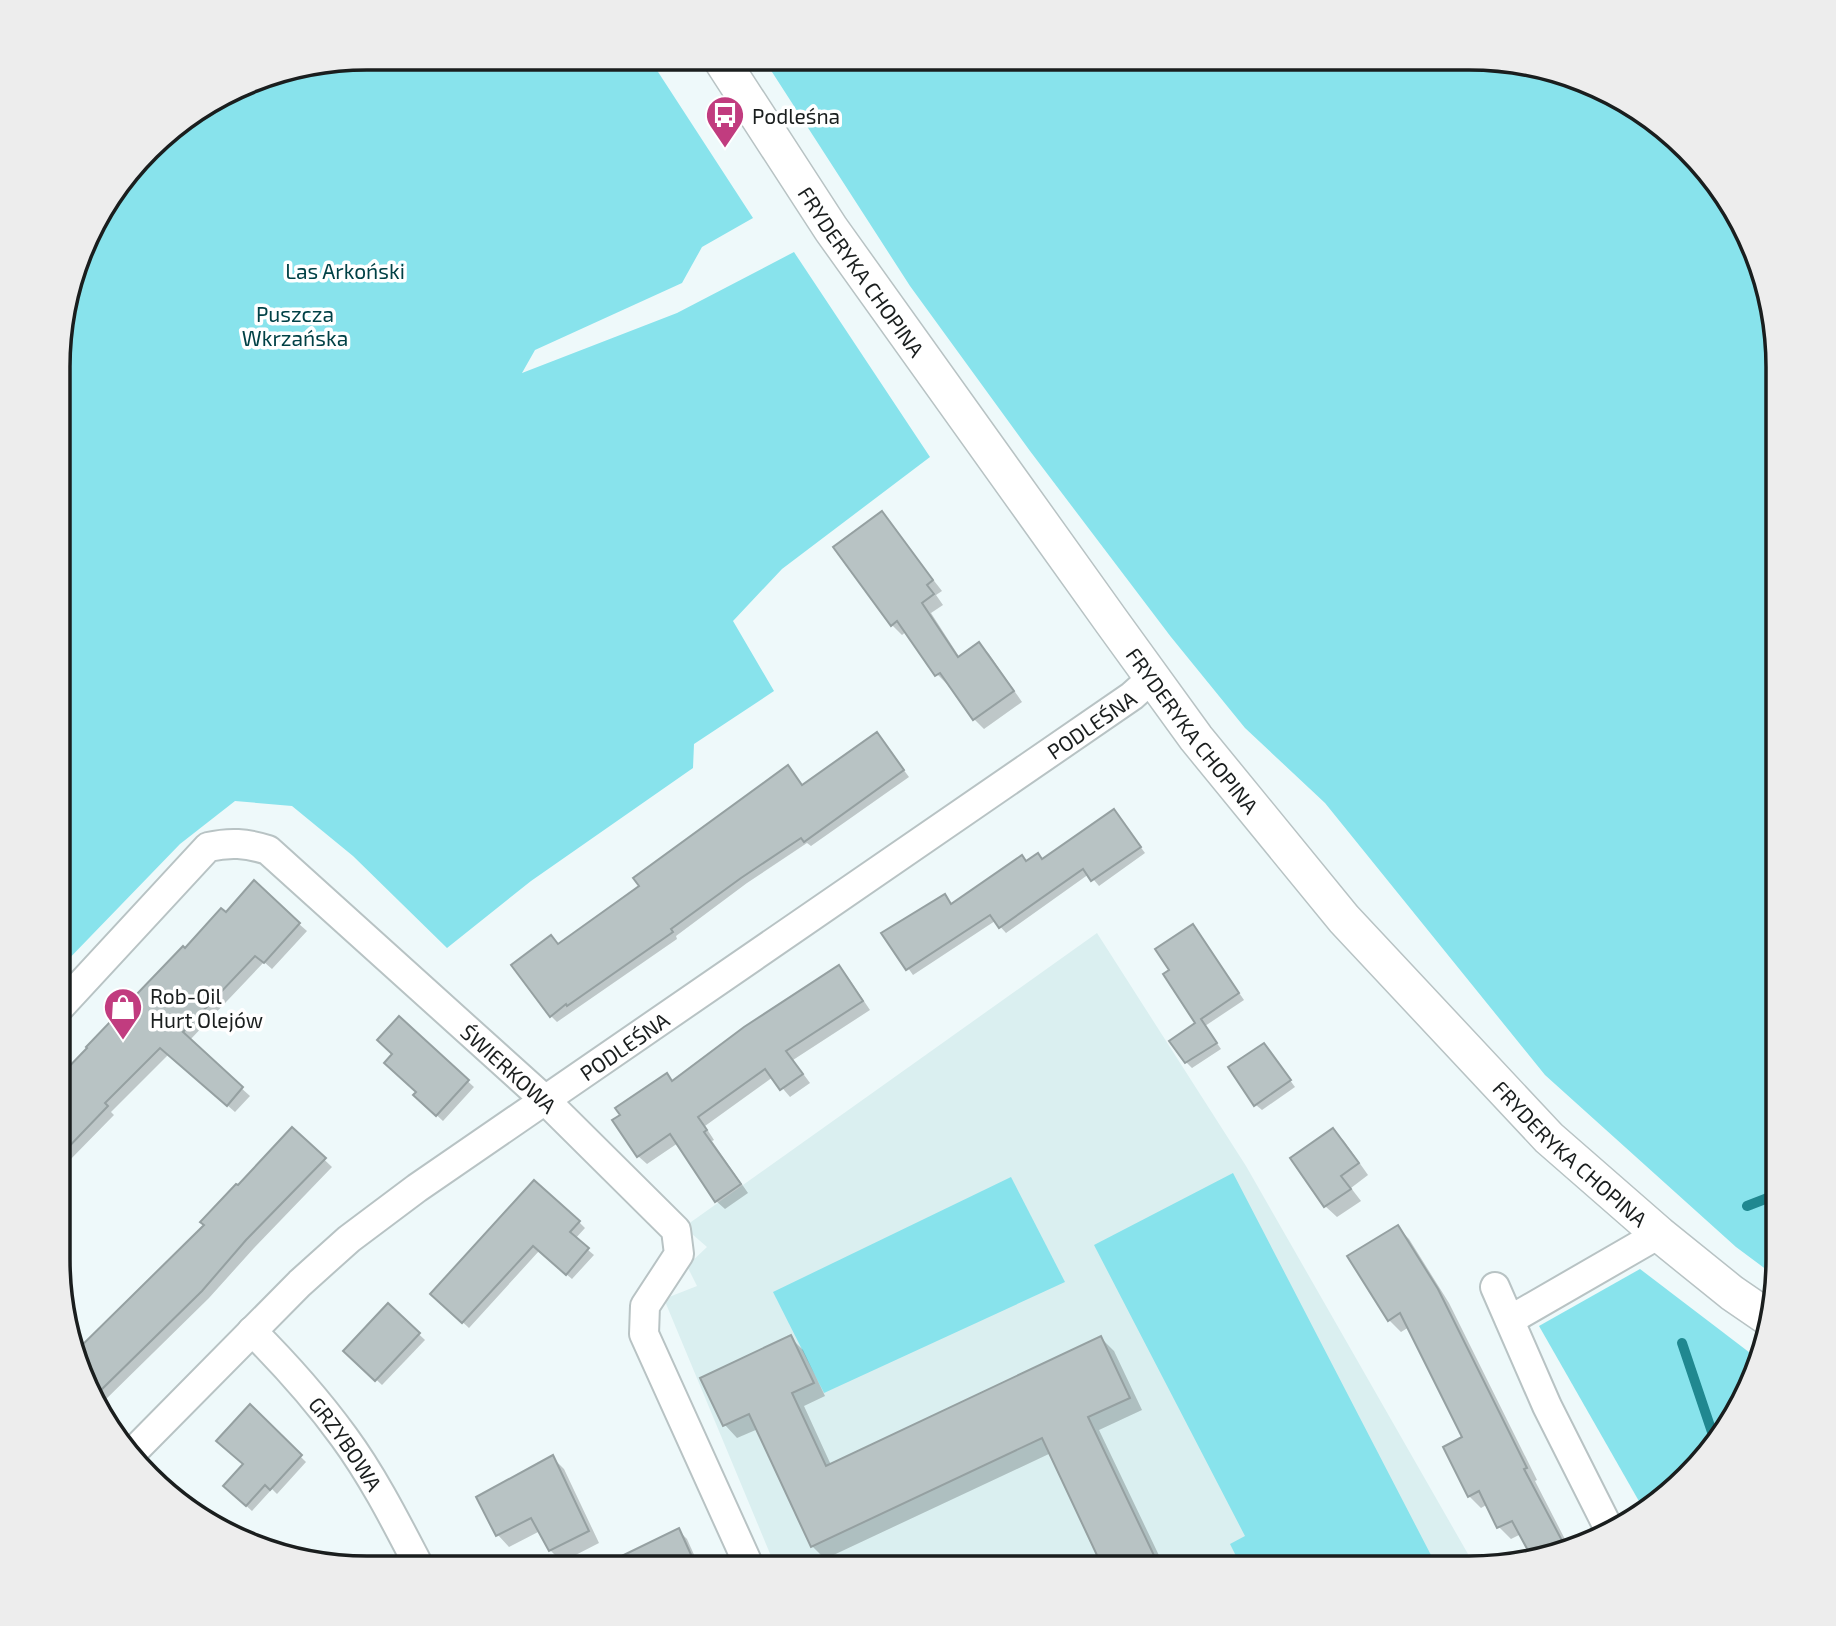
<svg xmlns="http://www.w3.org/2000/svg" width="1836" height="1626" font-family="'Exo 2',sans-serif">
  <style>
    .built { fill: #daeff0 }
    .green { fill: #88e3ec }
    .shadow { fill: #0003 }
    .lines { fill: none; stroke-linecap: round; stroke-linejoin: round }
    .stream { stroke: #208890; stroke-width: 10 }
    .building { fill: #b8c3c4; stroke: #95a0a1; stroke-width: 2 }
    .minor-casing { stroke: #b8c3c4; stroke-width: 32 }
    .tertiary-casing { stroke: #b8c3c4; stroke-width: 38 }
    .minor { stroke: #fff; stroke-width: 28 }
    .tertiary { stroke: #fff; stroke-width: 35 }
    .labels { text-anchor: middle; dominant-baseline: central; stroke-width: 7; stroke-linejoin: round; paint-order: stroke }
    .poi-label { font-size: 21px; fill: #1a1e1e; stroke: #fff; text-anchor: start }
    .park-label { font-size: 21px; fill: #014146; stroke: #fff }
    .street-label { font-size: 21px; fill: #1a1e1e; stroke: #fff }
    .rim { fill: none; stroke: #1a1e1e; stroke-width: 3.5 }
  </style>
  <rect width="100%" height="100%" fill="#eef9fa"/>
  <!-- built -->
  <polygon class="built" points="1097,933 1246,1166 1476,1568 776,1568 664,1299 697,1286 687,1266 707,1247 684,1227"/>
  <!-- green -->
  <g class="green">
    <polygon points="367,58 649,58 753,218 702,247 682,283 535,350 522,373 677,313 794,252 930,457 782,569 733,621 774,691 694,744 693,768 531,881 447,948 353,856 292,806 235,801 180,844 60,968 64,307 99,213 163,134 267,74"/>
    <polygon points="763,58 1489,58 1606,90 1701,163 1755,248 1778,347 1778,1259 1775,1276 1736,1247 1545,1075 1325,803 1245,728 1171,637 1030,451 910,286"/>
    <polygon points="1233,1173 1432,1557 1410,1568 1242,1568 1230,1544 1245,1536 1094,1245"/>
    <polygon points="1011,1177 1065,1282 824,1393 773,1292"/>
    <polygon points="1640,1269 1758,1359 1755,1378 1673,1491 1644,1510 1539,1326"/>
  </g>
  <!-- shadow -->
  <g class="shadow">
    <polygon points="882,514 942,591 936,595 943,605 931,613 960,658 979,645 989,654 1022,702 984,729 974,719 949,683 947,684 937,674 907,631 902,635 892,625"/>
    <polygon points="877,734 909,777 811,846 807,843 747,883 676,936 677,939 557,1022 551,1016 558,946 641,887 788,768 803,787"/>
    <polygon points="1114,811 1145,853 1099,886 1089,874 1006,933 995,921 913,975 884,934 944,896 952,905 1027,862 1043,860"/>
    <polygon points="226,914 299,924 307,931 272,969 264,962 189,1041 250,1096 235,1112 169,1054 111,1112 114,1115 66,1164 65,1163 59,1169 59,1080 185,950"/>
    <polygon points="1193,926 1244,1000 1205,1026 1221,1049 1192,1068 1186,1062 1197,1023 1171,971"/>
    <polygon points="839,968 847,976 870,1010 793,1060 810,1083 790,1097 773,1077 705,1126 714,1140 712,1141 748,1193 725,1209 716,1201 678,1143 647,1164 638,1156 667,1075 673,1082"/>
    <polygon points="399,1019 474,1087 443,1121 415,1095 418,1092 394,1054"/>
    <polygon points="1264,1045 1295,1087 1262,1110 1256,1105"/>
    <polygon points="292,1129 332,1167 254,1248 209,1298 99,1406 81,1377 76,1353 206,1225"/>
    <polygon points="1333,1130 1344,1141 1368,1175 1351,1188 1361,1201 1337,1217 1325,1206"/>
    <polygon points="579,1222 585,1228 575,1239 594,1255 572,1279 539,1251 469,1328 432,1294"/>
    <polygon points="1397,1227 1409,1239 1449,1303 1537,1480 1535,1481 1570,1549 1534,1557 1521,1534 1511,1539 1499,1527 1488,1504 1481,1508 1469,1496 1465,1438 1409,1327 1401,1332 1389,1320"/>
    <polygon points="59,1235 64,1241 59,1247"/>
    <polygon points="388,1305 425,1340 382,1385 346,1351"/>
    <polygon points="790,1337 803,1350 825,1396 804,1406 831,1465 1101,1338 1114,1351 1142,1410 1099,1430 1165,1568 1105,1568 1051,1453 825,1559 812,1546 758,1429 737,1438 725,1425 702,1379"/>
    <polygon points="250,1407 306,1462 277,1494 272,1489 252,1511 231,1492 245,1465"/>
    <polygon points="552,1457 564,1469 599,1543 562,1562 550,1550 540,1531 509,1547 498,1535 479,1497"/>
    <polygon points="678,1530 687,1539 700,1568 624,1568 619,1559"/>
  </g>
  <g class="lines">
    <!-- stream -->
    <g class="stream">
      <polyline points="1747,1206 1778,1194"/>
      <polyline points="1682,1343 1713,1435"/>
    </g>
  </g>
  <!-- building -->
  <g class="building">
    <polygon points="882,511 933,580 927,585 934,594 922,603 958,657 979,642 1014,691 973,720 940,673 935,676 897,621 891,626 833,547"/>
    <polygon points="877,732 904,770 804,842 801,838 741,878 671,929 673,932 567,1006 566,1004 550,1017 511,965 551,935 558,944 639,886 633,878 788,765 802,785"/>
    <polygon points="1114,809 1141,847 1091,881 1083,869 999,928 990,915 906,970 881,933 945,894 951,904 1022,855 1026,861 1038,853 1042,859"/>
    <polygon points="254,880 300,923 264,963 255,956 183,1032 243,1087 227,1106 160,1048 105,1103 108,1106 59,1157 59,1077 87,1048 86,1047 183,946 185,948 221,908 226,912"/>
    <polygon points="1193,924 1239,993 1201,1019 1217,1043 1185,1063 1169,1041 1195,1023 1163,974 1169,970 1155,949"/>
    <polygon points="839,965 863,1001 786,1051 803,1074 780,1090 765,1069 698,1117 707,1130 704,1132 741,1184 715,1202 670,1134 637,1157 612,1120 620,1115 615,1108 667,1073 672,1081 744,1027"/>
    <polygon points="399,1016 469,1080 436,1116 413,1095 416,1092 384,1063 392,1054 377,1040"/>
    <polygon points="1264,1043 1291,1080 1254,1106 1228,1067"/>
    <polygon points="292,1127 326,1158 246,1240 202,1291 100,1391 80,1371 75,1352 204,1225 200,1222 236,1184 238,1185"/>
    <polygon points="1333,1128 1359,1163 1341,1176 1351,1189 1324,1207 1290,1158"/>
    <polygon points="534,1180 580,1221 570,1232 589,1248 566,1275 533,1246 462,1323 430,1294"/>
    <polygon points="1398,1225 1438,1289 1527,1468 1524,1469 1567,1550 1532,1558 1512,1521 1497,1528 1479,1491 1468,1497 1443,1447 1462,1437 1400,1313 1388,1321 1347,1256"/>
    <polygon points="388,1303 420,1333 375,1381 343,1351"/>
    <polygon points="791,1335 814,1383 792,1393 826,1466 1101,1336 1130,1398 1088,1417 1160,1568 1103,1568 1042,1438 811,1547 749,1414 723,1426 700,1378"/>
    <polygon points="250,1404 302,1455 270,1490 265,1485 246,1506 223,1486 243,1464 216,1441"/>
    <polygon points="553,1455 589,1531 549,1551 531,1518 496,1536 476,1497"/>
    <polygon points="679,1528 697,1568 597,1568"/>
  </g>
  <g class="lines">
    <!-- minor casing -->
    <g class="minor-casing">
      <g id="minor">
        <path id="s1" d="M60 1007 208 847C230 842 246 843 268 850L545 1100 676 1230 679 1254 645 1306 644 1334 750 1568"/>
        <polyline points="1495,1287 1547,1406 1610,1531"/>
        <polyline points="1510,1320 1659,1234"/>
        <path id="s2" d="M252 1331C285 1364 317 1400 344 1437 374 1478 397 1524 420 1568"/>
        <path id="s3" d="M130 1455 300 1283 349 1239 417 1188 1132 696 1152 678"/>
      </g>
    </g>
    <!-- tertiary casing -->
    <g class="tertiary-casing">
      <g id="tertiary">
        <path id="s4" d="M720 58 831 229 1112 622 1196 738 1344 919 1549 1138 1659 1234 1732 1293 1767 1317"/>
      </g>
    </g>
    <!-- minor -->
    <use href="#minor" class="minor"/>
    <!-- tertiary -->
    <use href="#tertiary" class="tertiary"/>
  </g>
  <!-- icons -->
  <defs>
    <g id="bus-pin" transform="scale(2.0125)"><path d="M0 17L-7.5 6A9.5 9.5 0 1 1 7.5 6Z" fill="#c13c7f" stroke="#fff"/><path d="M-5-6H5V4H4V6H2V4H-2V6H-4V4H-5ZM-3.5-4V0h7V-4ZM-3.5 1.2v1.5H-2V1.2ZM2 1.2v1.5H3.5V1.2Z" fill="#fff"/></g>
    <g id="shop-pin" transform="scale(2.0125)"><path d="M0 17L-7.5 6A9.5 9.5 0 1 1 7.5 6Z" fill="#c13c7f" stroke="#fff"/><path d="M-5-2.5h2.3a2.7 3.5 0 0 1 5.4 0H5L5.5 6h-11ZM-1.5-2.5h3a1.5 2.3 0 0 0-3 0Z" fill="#fff"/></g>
  </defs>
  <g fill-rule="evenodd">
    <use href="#bus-pin" x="725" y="115"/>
    <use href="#shop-pin" x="123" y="1007"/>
  </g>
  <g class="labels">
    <!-- poi labels -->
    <g class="poi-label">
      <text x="752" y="115">Podleśna</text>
      <text x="150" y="995">Rob-Oil<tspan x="150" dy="24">Hurt Olejów</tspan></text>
    </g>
    <!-- park labels -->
    <g class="park-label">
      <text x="345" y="270">Las Arkoński</text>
      <text x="295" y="313">Puszcza<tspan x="295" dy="24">Wkrzańska</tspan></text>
    </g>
    <!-- street labels -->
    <g class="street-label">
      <text stroke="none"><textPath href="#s4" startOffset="256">FRYDERYKA CHOPINA</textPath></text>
      <text stroke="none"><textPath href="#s3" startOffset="1211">PODLEŚNA</textPath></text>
      <text stroke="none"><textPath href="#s4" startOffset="822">FRYDERYKA CHOPINA</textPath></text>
      <text stroke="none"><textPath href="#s3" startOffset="644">PODLEŚNA</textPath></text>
      <text stroke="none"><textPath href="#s1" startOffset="604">ŚWIERKOWA</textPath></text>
      <text stroke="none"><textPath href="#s4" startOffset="1390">FRYDERYKA CHOPINA</textPath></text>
      <text stroke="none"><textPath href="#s2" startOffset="147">GRZYBOWA</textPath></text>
    </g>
  </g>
  <!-- crop -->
  <path d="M0 0H1836V1626H0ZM367 70H1469A297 297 0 0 1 1766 367V1259A297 297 0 0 1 1469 1556H367A297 297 0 0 1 70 1259V367A297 297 0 0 1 367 70Z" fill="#ededed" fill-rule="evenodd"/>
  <path class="rim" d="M367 70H1469A297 297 0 0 1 1766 367V1259A297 297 0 0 1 1469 1556H367A297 297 0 0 1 70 1259V367A297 297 0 0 1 367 70Z"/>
</svg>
